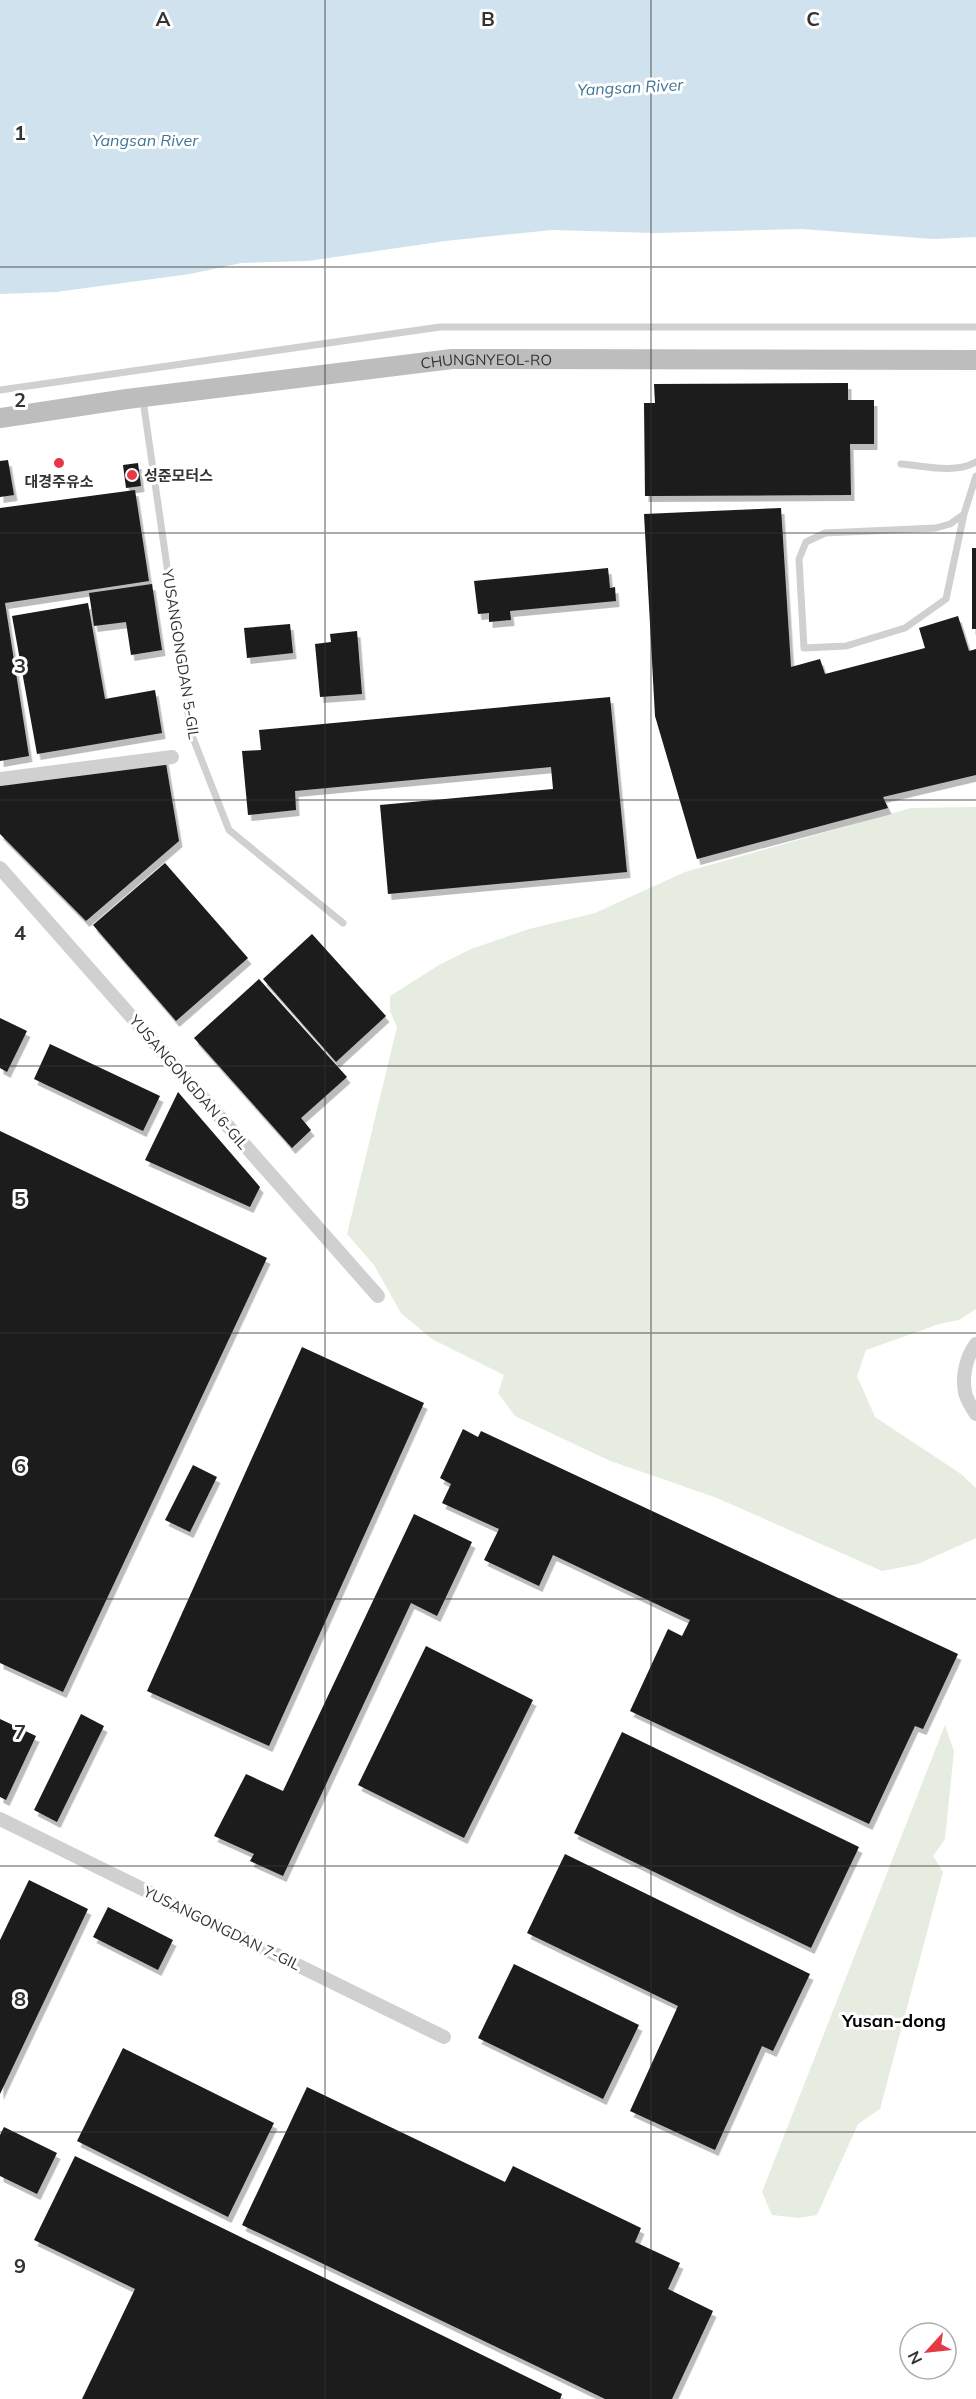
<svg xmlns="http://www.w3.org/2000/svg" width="976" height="2399" font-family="Mulish,'Noto Sans KR',sans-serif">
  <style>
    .green { fill: #e6ecdf }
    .water { fill: #cfe2ee }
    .building { fill: #1a1a1a; filter: url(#shadow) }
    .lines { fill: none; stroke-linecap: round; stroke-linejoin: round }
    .lane { stroke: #d0d0d0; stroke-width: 7 }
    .street { stroke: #d0d0d0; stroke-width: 14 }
    .secondary { stroke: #bdbdbd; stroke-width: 20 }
    .grid { fill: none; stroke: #333; stroke-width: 1.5; stroke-opacity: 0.55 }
    .poi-dot { fill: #e63946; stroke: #fff; stroke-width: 2 }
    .labels { text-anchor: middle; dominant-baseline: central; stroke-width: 6; stroke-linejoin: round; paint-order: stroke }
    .street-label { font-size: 15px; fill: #333; stroke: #fff }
    .poi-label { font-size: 15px; font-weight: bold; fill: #333; stroke: #fff; text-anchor: start }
    .water-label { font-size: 16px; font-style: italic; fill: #3f7597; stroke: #fff }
    .quarter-label { font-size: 18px; font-weight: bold; fill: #000; stroke: #fff }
    .grid-label { font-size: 20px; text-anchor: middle; font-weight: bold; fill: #333; stroke: #fff; stroke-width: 6; stroke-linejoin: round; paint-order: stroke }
  </style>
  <defs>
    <filter id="shadow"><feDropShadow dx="3.5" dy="6" stdDeviation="0" flood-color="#0004"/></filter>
  </defs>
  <rect width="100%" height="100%" fill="#fff"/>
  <!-- green -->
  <g class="green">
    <polygon points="976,807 976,1309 959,1320 939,1324 866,1350 857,1376 875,1417 961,1474 976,1488 976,1538 918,1564 882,1571 717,1498 608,1460 515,1416 498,1393 504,1375 432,1339 401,1313 374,1265 347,1234 397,1027 390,1011 390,996 439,965 471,949 529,929 595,913 685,872 911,808"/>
    <polygon points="945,1725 954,1751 945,1839 933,1856 943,1872 880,2109 858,2124 817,2215 798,2218 772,2215 762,2192"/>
  </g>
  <!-- water -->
  <polygon class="water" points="0,0 976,0 976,237 933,239 802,229 656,233 552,230 445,241 308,261 241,263 190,274 56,292 0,294"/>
  <!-- building -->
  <g class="building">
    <polygon points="848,383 848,400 874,400 874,444 850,444 851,495 645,496 644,403 655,403 654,384"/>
    <polygon points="8,460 14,495 0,497 0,461"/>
    <polygon points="138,463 141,486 126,488 123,465"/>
    <polygon points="135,490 149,581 5,603 29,756 0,761 0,508"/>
    <polygon points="781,508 791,667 820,659 825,674 925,648 919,628 958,616 969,651 976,649 976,775 883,797 888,808 697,859 655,716 644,514"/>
    <rect x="972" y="548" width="4" height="81"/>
    <polygon points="608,568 610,588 615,587 616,601 510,611 511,620 489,622 489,613 478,614 474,581"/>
    <polygon points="152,584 162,650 131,655 126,622 94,626 89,593"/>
    <polygon points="88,603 105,699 155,690 162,733 37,754 12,616"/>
    <polygon points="290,624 293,653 247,658 244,628"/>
    <polygon points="357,631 362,694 320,697 315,644 331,642 330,634"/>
    <polygon points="610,697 627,872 388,894 380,805 553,789 551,767 295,791 296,810 248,815 242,751 261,750 259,730"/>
    <polygon points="165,758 179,841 86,921 0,834 0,784"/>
    <polygon points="165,863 248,958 176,1021 93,925"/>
    <polygon points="312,934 386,1016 336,1062 263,979"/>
    <polygon points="259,979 347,1077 301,1118 311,1130 292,1148 194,1038"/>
    <polygon points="0,1018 27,1031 7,1072 0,1068"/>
    <polygon points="50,1044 160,1096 143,1131 34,1079"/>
    <polygon points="178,1092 260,1187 250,1207 145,1160"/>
    <polygon points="0,1131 267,1258 63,1692 0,1663"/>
    <polygon points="302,1347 424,1403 269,1746 147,1691"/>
    <polygon points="463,1429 478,1437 481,1431 958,1654 923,1729 915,1726 869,1824 630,1711 668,1629 682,1636 690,1620 553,1555 539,1586 484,1560 499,1529 442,1503 451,1484 440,1478"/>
    <polygon points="193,1465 217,1477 190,1532 165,1520"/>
    <polygon points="414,1514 472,1542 437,1616 411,1603 283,1876 250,1861 254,1854 214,1836 246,1774 283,1791"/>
    <polygon points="426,1646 533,1700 464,1838 358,1785"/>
    <polygon points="81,1714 104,1726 57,1822 34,1810"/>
    <polygon points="0,1719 36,1736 6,1800 0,1797"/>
    <polygon points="622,1732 859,1847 811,1948 574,1833"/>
    <polygon points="565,1854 810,1974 773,2051 762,2046 715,2150 630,2111 678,2006 527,1933"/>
    <polygon points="29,1880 88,1909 0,2094 0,1940"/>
    <polygon points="108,1907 173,1940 158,1970 93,1937"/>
    <polygon points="514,1964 639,2025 603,2099 478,2038"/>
    <polygon points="123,2048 274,2123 228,2217 77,2141"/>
    <polygon points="307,2087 505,2182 513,2166 641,2228 635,2242 680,2263 668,2289 713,2311 672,2399 605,2399 242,2225"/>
    <polygon points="4,2127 57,2153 37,2194 0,2176 0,2135"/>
    <polygon points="75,2156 562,2394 560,2399 82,2399 135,2289 34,2240"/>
  </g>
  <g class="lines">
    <!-- lane -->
    <g class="lane">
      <polyline points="0,390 440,327 976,327"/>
      <polyline points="143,400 191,733 229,830 343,923"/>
      <path d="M901 464C926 466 953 474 976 462"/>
      <polyline points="964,514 950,524 936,528 825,533 806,542 799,559 804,648 846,646 905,628 946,599 964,514 976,476"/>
    </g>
    <!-- street -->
    <g class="street">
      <polyline points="0,779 172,757"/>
      <polyline points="0,868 378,1296"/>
      <path d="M976 1344C966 1357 962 1376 965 1392 966 1399 972 1408 976 1414"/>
      <polyline points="0,1819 444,2037"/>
    </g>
    <!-- secondary -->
    <path class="secondary" id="s1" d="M0 418 127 399 452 359 976 360"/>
  </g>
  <!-- grid -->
  <path class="grid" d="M325 0V2399M651 0V2399M0 267H976M0 533H976M0 800H976M0 1066H976M0 1333H976M0 1599H976M0 1866H976M0 2132H976"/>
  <!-- markers -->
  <g class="poi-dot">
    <circle cx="59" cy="463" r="6"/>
    <circle cx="132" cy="475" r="6"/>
  </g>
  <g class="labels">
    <!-- street labels -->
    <g class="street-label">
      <text stroke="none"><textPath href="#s1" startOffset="490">CHUNGNYEOL-RO</textPath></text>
      <text transform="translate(181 654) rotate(81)">YUSANGONGDAN 5-GIL</text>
      <text transform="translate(189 1082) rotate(49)">YUSANGONGDAN 6-GIL</text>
      <text transform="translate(222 1928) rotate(26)">YUSANGONGDAN 7-GIL</text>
    </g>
    <!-- poi labels -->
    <g class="poi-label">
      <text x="144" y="475">성준모터스</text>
      <text x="59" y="481" text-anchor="middle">대경주유소</text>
    </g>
    <!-- water labels -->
    <g class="water-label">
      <text transform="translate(630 87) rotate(-3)">Yangsan River</text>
      <text x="145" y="140">Yangsan River</text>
    </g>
    <!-- quarter labels -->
    <g class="quarter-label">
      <text x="894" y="2020">Yusan-dong</text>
    </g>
  </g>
  <g class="grid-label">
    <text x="163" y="26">A</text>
    <text x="488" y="26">B</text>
    <text x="813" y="26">C</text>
    <text x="20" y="140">1</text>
    <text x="20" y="407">2</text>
    <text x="20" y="673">3</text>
    <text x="20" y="940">4</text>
    <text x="20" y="1206">5</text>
    <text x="20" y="1473">6</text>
    <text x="20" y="1739">7</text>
    <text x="20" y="2006">8</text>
    <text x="20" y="2273">9</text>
  </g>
  <!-- north arrow -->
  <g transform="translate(928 2351) rotate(243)"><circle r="28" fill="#ffffff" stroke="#adadad" stroke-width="1.5"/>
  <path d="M0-4.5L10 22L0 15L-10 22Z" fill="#e63946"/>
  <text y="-9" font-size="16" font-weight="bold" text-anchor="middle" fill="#333333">N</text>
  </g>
</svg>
